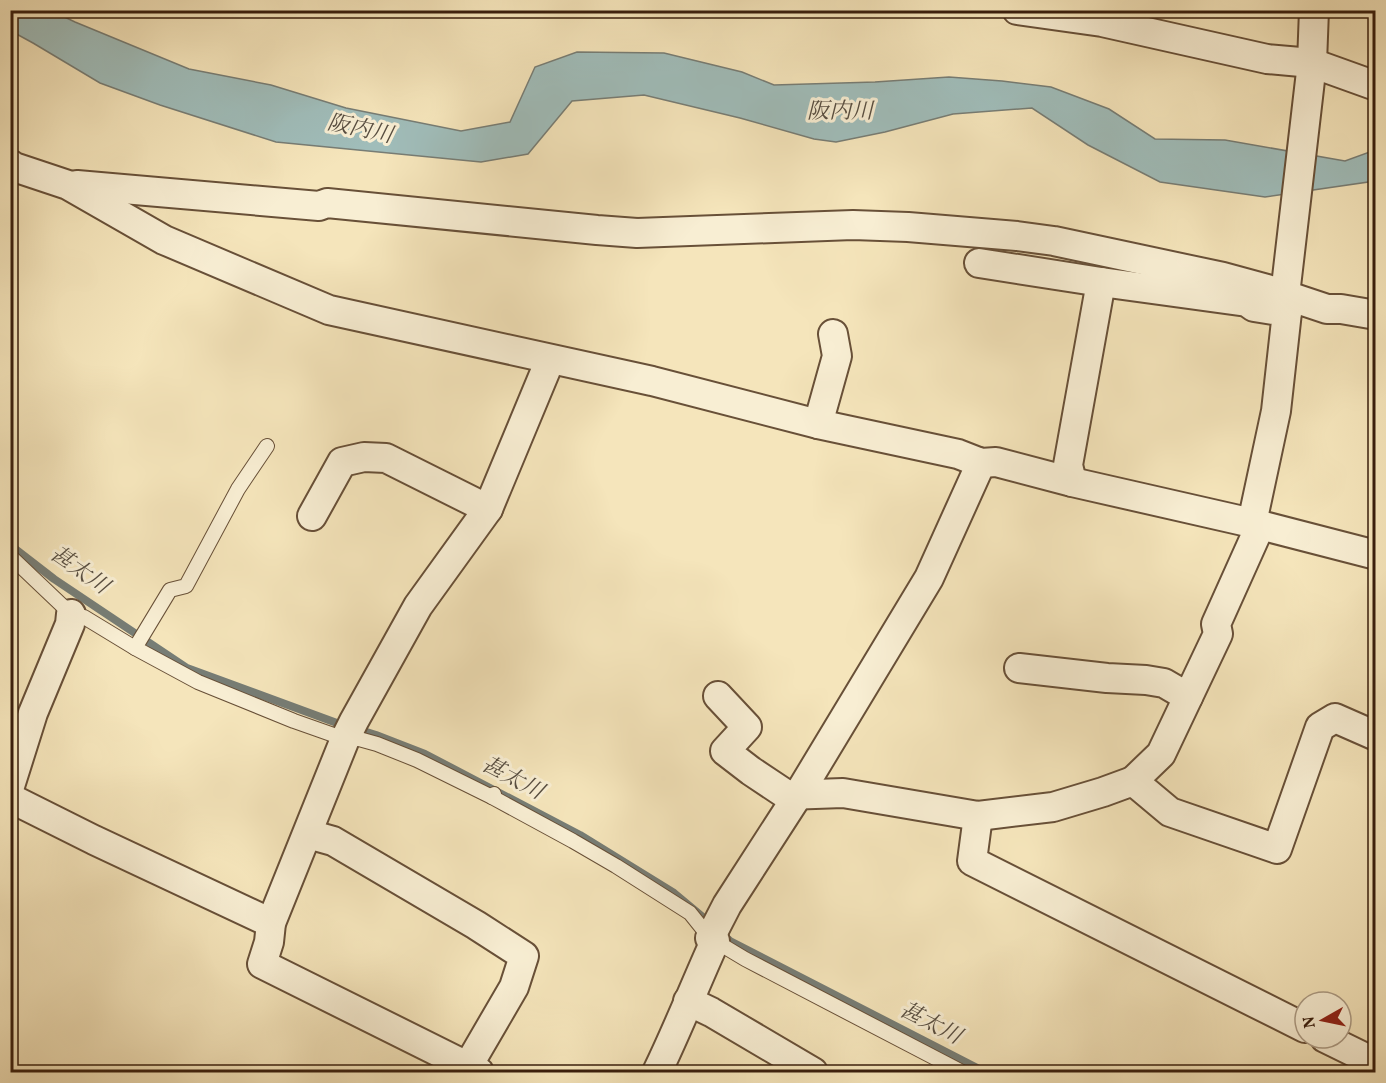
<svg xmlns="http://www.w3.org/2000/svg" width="1386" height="1083" font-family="Vollkorn,'Noto Serif JP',serif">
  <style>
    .water { fill: #a0bdba; stroke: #777d75; stroke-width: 1.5 }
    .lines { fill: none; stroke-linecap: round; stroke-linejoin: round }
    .stream { stroke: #777d75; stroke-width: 8 }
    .service-casing { stroke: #685038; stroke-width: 16 }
    .minor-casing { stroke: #685038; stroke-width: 32 }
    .service { stroke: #f8eed3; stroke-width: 14 }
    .minor { stroke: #f8eed3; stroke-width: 28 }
    .labels { text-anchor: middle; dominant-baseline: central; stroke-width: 6; stroke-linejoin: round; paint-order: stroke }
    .water-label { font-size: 22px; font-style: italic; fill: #584e41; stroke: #f8eed3 }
  </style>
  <rect width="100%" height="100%" fill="#f5e5bb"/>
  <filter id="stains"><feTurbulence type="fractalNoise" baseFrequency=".00333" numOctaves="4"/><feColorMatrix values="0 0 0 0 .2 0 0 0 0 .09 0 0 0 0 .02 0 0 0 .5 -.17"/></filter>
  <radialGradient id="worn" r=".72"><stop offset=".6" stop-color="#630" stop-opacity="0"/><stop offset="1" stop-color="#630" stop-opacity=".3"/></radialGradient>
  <!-- water -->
  <polygon class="water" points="10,11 52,11 75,22 189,69 271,85 346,108 461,131 510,122 535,67 577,52 664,53 742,72 774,85 875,82 949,77 1002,81 1051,87 1109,109 1155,139 1225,140 1345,161 1375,150 1375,181 1265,197 1160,182 1088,145 1032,108 953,114 885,132 836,142 814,139 740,118 644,95 572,101 528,154 481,162 276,142 160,105 100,83 33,43 11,31"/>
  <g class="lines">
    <!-- stream -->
    <g class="stream">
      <polyline points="10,545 54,579 187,668 345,726"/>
      <polyline points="357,729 376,735 425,754 580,835 674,893 710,923"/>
      <polyline points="721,933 730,941 985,1072"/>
    </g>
    <!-- service casing -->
    <g class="service-casing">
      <g id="service">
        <polyline points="267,446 238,489 186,586 170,590 135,648 198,682 294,721 345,739 359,739 377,744 417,760 492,797"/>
        <polyline points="10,556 71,614 84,617 135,648"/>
        <polyline points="494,794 492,797 573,841 616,866 690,913 710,938 745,959 962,1072"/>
      </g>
    </g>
    <!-- minor casing -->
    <g class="minor-casing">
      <g id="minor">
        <polyline points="1017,10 1102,22 1267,59 1312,63 1376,86"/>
        <polyline points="10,164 14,167 68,185 164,240 329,310 652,381 818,424 958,454 981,463 996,462 1072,482 1252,523 1376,555"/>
        <polyline points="77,185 319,206 327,203 597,230 637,233 853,225 908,227 1017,236 1054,241 1223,277 1267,289 1327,309 1341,309 1376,315"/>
        <polyline points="979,263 1101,282 1247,302 1254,307 1287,312"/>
        <polyline points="818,424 837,356 833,334"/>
        <polyline points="1072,482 1068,465 1101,282"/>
        <polyline points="312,516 342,462 364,457 386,458 488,509"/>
        <polyline points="1252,523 1276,411 1287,312 1285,295 1312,63 1314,10"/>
        <polyline points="1019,668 1107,678 1146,680 1164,683 1188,697"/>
        <polyline points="718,696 747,727 725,751 751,771 787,795 843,793 978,816 1053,807 1103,792 1133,781 1170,812 1277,849 1320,727 1335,718 1376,736"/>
        <polyline points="1133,781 1161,754 1218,634 1216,624 1260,526"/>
        <polyline points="10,786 33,713 70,624 71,614"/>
        <polyline points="10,798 94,840 271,923"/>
        <polyline points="978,816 972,861 1305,1028"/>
        <polyline points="308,834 333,841 476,925 524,956 514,987 468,1066"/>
        <polyline points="710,938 727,905 798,795 929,578 981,463"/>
        <polyline points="688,1001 711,1012 813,1072"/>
        <polyline points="1325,1038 1376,1063"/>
        <polyline points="479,1072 262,964 269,942 271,923 345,739 354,721 418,606 488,509 550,360"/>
        <path d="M657 1072C678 1029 695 985 715 941"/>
      </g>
    </g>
    <!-- service -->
    <use href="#service" class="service"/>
    <!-- minor -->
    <use href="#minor" class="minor"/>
  </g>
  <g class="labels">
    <!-- water labels -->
    <g class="water-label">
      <text x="840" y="112">阪内川</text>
      <text transform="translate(360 130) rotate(12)">阪内川</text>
      <text transform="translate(79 571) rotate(35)">甚太川</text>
      <text transform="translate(512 779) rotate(28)">甚太川</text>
      <text transform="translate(930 1024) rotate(27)">甚太川</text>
    </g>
  </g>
  <!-- margin -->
  <rect width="1386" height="1083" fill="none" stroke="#f5e5bb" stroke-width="36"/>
  <rect x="12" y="12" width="1362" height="1059" fill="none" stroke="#391e0d" stroke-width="3"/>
  <rect x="18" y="18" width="1350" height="1047" fill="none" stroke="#391e0d" stroke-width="1.5"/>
  <!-- north arrow -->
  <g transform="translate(1323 1020) rotate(261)"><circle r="28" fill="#f8eed3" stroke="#ac9b84" stroke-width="1.5"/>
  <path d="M0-4.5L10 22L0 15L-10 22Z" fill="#8f2418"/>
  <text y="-9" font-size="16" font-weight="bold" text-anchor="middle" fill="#391e0d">N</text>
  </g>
  <rect width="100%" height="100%" filter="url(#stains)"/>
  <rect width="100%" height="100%" fill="url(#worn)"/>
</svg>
